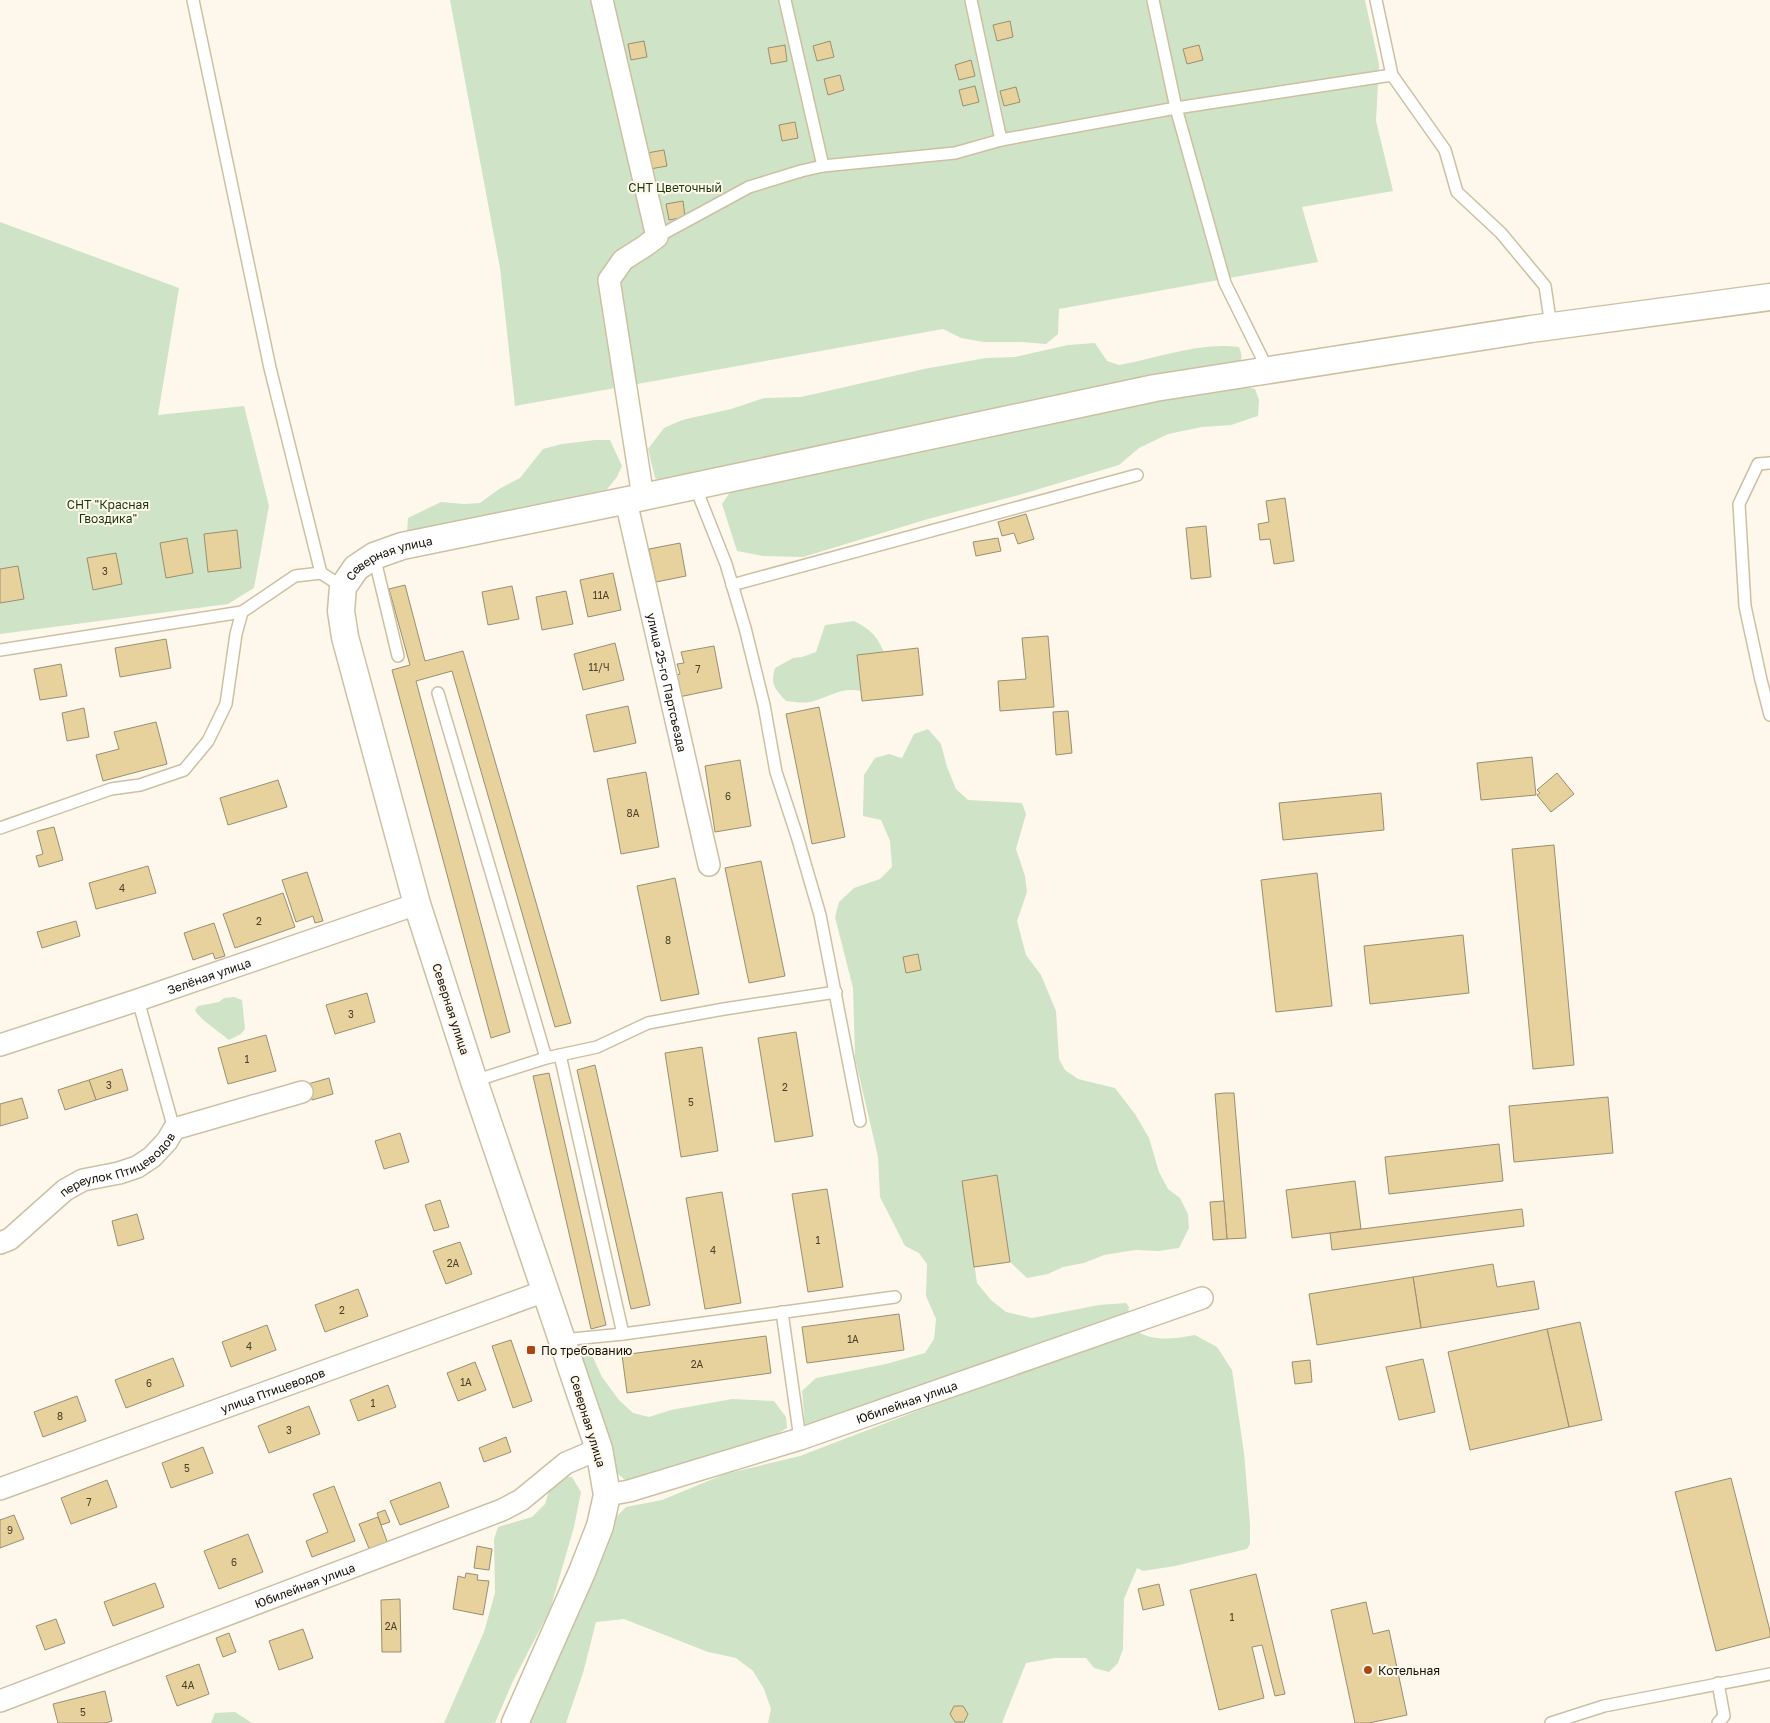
<svg xmlns="http://www.w3.org/2000/svg" width="1770" height="1723" font-family="'Golos Text',sans-serif">
  <style>
    .green { fill: #cfe3c6 }
    .building { fill: #e7d29e; stroke: #9a8e71 }
    .lines { fill: none; stroke-linecap: round; stroke-linejoin: round }
    .service-casing { stroke: #ccc0a2; stroke-width: 14 }
    .minor-casing { stroke: #ccc0a2; stroke-width: 24 }
    .tertiary-casing { stroke: #ccc0a2; stroke-width: 29 }
    .service { stroke: #fff; stroke-width: 11 }
    .minor { stroke: #fff; stroke-width: 21 }
    .tertiary { stroke: #fff; stroke-width: 26 }
    .poi-dot { fill: #ab4715; stroke: #fef8ec; stroke-width: 2 }
    .labels { text-anchor: middle; dominant-baseline: central; stroke-width: 4; stroke-linejoin: round; paint-order: stroke }
    .number-label { font-size: 10px; fill: #4a402c }
    .park-label { font-size: 12px; fill: #1a3707; stroke: #fef8ec }
    .street-label { font-size: 12px; fill: #151006; stroke: #fef8ec }
    .poi-label { font-size: 12px; fill: #151006; stroke: #fef8ec; text-anchor: start }
  </style>
  <rect width="100%" height="100%" fill="#fef8ec"/>
  <!-- green -->
  <g class="green">
    <polygon points="450,0 1365,0 1379,64 1376,121 1393,191 1302,207 1318,262 1059,309 1058,334 1046,344 1021,342 984,342 961,338 943,329 515,406 500,268"/>
    <polygon points="0,222 179,288 158,415 244,406 269,506 254,588 228,604 0,634"/>
    <path d="M1095 343 1107 361 1119 365C1158 358 1199 342 1239 347 1243 356 1242 360 1237 367L670 485 655 478 648 449 664 428 682 420 731 409 764 398 801 397 924 369 986 358 1015 357 1068 345Z"/>
    <polygon points="1236,385 1255,389 1259,400 1258,416 1231,425 1202,427 1168,434 1139,448 1119,465 1019,495 928,519 803,557 763,556 737,551 722,504 733,488"/>
    <polygon points="595,440 610,440 622,466 617,477 603,494 407,533 408,518 441,502 464,504 480,503 499,489 520,478 543,449 562,444"/>
    <path d="M854 621C870 629 877 636 884 652L857 655 861 691C840 687 832 696 814 701 805 704 796 702 786 701 775 689 770 684 775 668L793 658 802 657 816 652 825 625Z"/>
    <polygon points="928,729 941,744 947,767 956,789 968,800 1022,803 1026,814 1016,849 1025,876 1027,892 1017,921 1026,955 1041,975 1056,1011 1059,1059 1065,1070 1078,1079 1115,1088 1135,1114 1149,1138 1159,1172 1168,1189 1180,1198 1188,1214 1189,1228 1179,1248 1159,1251 1135,1250 1104,1255 1084,1263 1063,1267 1048,1274 1027,1278 1010,1262 997,1176 962,1181 977,1283 991,1300 1006,1312 1032,1318 1099,1305 1126,1303 1129,1307 1128,1313 1115,1320 811,1427 805,1425 802,1391 816,1378 886,1364 925,1353 934,1339 936,1319 926,1296 927,1264 919,1253 905,1246 880,1197 878,1157 855,1058 853,988 835,917 839,902 854,888 880,879 892,867 890,841 881,820 863,816 864,775 875,758 889,754 902,758 914,734"/>
    <path d="M234 997 242 1000 245 1029 241 1034 229 1040C221 1033 198 1018 195 1010L198 1006 219 1002 224 998Z"/>
    <path d="M1135 1330C1152 1342 1175 1339 1195 1335L1217 1347 1232 1370 1244 1453 1250 1524V1544L1247 1549 1175 1566 1143 1571 1137 1568 1124 1599 1123 1649 1118 1663 1109 1672 1094 1668 1086 1658H1054L1026 1663 1002 1723H768L771 1709 764 1689 753 1671 736 1658 708 1652 624 1619 596 1622 583 1673 566 1723H525L610 1523 626 1507 662 1500 725 1474 800 1456 1125 1331Z"/>
    <polygon points="591,1353 602,1377 619,1400 633,1413 649,1417 671,1410 732,1399 774,1401 786,1417 787,1428 761,1443 708,1455 657,1476 630,1484 612,1469 580,1354"/>
    <polygon points="564,1477 572,1477 581,1492 574,1527 550,1610 513,1681 495,1723 444,1723 484,1632 495,1593 494,1539 498,1527 532,1517 545,1504 550,1488"/>
    <polygon points="235,1712 252,1723 211,1723 215,1713"/>
  </g>
  <!-- building -->
  <g class="building">
    <polygon points="1010,21 1013,37 997,41 993,25"/>
    <polygon points="644,41 647,57 631,60 628,44"/>
    <polygon points="830,41 834,57 817,61 813,46"/>
    <polygon points="785,45 787,61 771,64 768,48"/>
    <polygon points="1199,45 1203,60 1187,64 1183,49"/>
    <polygon points="971,60 975,76 959,80 955,65"/>
    <polygon points="840,75 844,90 828,95 824,79"/>
    <polygon points="975,86 979,102 963,106 959,90"/>
    <polygon points="1016,87 1020,102 1004,106 1000,91"/>
    <polygon points="795,122 798,138 782,141 779,125"/>
    <polygon points="664,150 667,166 650,169 647,153"/>
    <polygon points="683,201 685,217 669,220 666,204"/>
    <polygon points="1285,498 1294,561 1274,564 1270,539 1260,540 1258,524 1269,522 1266,501"/>
    <polygon points="1026,514 1034,539 1018,544 1014,533 1002,536 998,522"/>
    <polygon points="1206,526 1211,577 1191,579 1186,528"/>
    <polygon points="237,530 241,568 208,572 204,534"/>
    <polygon points="187,538 193,573 166,578 160,543"/>
    <polygon points="998,538 1001,551 976,556 973,542"/>
    <polygon points="680,543 686,576 656,582 649,549"/>
    <polygon points="116,553 122,584 93,590 87,558"/>
    <polygon points="18,566 24,599 0,603 0,569"/>
    <polygon points="613,573 621,610 588,617 580,580"/>
    <polygon points="405,585 425,661 463,651 571,1023 555,1027 452,671 416,681 510,1032 491,1038 392,670 410,665 389,589"/>
    <polygon points="512,586 519,619 488,625 482,592"/>
    <polygon points="566,591 573,624 542,630 536,597"/>
    <polygon points="1048,636 1054,707 1000,711 998,681 1026,679 1022,638"/>
    <polygon points="166,639 171,668 120,677 115,648"/>
    <polygon points="615,643 624,680 583,690 574,654"/>
    <polygon points="714,646 722,688 679,697 674,676 680,674 677,664 684,663 681,652"/>
    <polygon points="918,648 923,695 862,701 857,655"/>
    <polygon points="61,664 67,696 40,700 34,669"/>
    <polygon points="628,706 636,743 594,752 586,715"/>
    <polygon points="819,707 845,837 812,844 786,714"/>
    <polygon points="84,708 89,737 67,741 62,713"/>
    <polygon points="1068,711 1072,753 1056,755 1053,712"/>
    <polygon points="156,722 167,764 103,781 96,755 119,749 114,732"/>
    <polygon points="1532,757 1536,795 1481,800 1477,763"/>
    <polygon points="740,760 751,826 715,832 705,766"/>
    <polygon points="646,772 659,847 621,854 607,779"/>
    <polygon points="1557,773 1574,794 1551,812 1537,795 1540,793 1537,790"/>
    <polygon points="278,780 287,807 228,825 220,798"/>
    <polygon points="1381,793 1384,830 1283,840 1279,803"/>
    <polygon points="54,827 63,860 39,867 36,856 43,854 37,831"/>
    <polygon points="1554,845 1574,1065 1533,1069 1512,849"/>
    <polygon points="761,861 785,976 749,983 725,868"/>
    <polygon points="148,866 156,893 96,909 89,883"/>
    <polygon points="307,872 323,921 315,923 313,916 296,922 282,880"/>
    <polygon points="1317,873 1332,1006 1276,1012 1261,880"/>
    <polygon points="675,878 699,994 661,1001 637,886"/>
    <polygon points="283,893 295,927 235,948 223,914"/>
    <polygon points="76,921 80,936 42,948 37,932"/>
    <polygon points="214,923 225,956 215,959 213,953 193,960 184,933"/>
    <polygon points="1463,935 1469,993 1370,1004 1364,946"/>
    <polygon points="918,954 921,970 906,973 903,957"/>
    <polygon points="367,993 375,1022 335,1034 326,1005"/>
    <polygon points="796,1032 813,1136 775,1142 758,1038"/>
    <polygon points="266,1035 276,1071 228,1084 218,1048"/>
    <polygon points="702,1047 718,1151 681,1157 665,1053"/>
    <polygon points="595,1065 650,1305 631,1309 577,1070"/>
    <polygon points="122,1069 128,1090 96,1100 89,1080"/>
    <polygon points="549,1073 606,1325 591,1329 533,1076"/>
    <polygon points="329,1078 333,1094 312,1100 308,1084"/>
    <polygon points="89,1080 96,1100 65,1110 58,1090"/>
    <polygon points="1225,1093 1234,1093 1246,1238 1227,1239 1215,1094"/>
    <polygon points="1608,1097 1613,1153 1514,1162 1509,1106"/>
    <polygon points="22,1098 28,1118 0,1126 0,1104"/>
    <polygon points="400,1133 409,1162 384,1169 375,1141"/>
    <polygon points="1499,1144 1503,1181 1389,1194 1385,1157"/>
    <polygon points="997,1175 1010,1262 974,1267 962,1181"/>
    <polygon points="1355,1181 1361,1229 1292,1238 1286,1190"/>
    <polygon points="827,1189 843,1287 808,1292 792,1194"/>
    <polygon points="722,1192 741,1303 705,1309 686,1198"/>
    <polygon points="440,1200 449,1227 434,1231 425,1205"/>
    <polygon points="1224,1201 1227,1239 1213,1240 1210,1202"/>
    <polygon points="1522,1209 1524,1226 1332,1250 1330,1233"/>
    <polygon points="137,1214 144,1239 118,1246 112,1221"/>
    <polygon points="460,1242 472,1274 446,1284 433,1251"/>
    <polygon points="1493,1264 1497,1287 1534,1281 1539,1309 1421,1328 1413,1277"/>
    <polygon points="1413,1277 1421,1328 1317,1345 1309,1294"/>
    <polygon points="358,1289 368,1316 325,1332 315,1305"/>
    <polygon points="899,1314 904,1350 807,1363 802,1327"/>
    <polygon points="1580,1322 1602,1420 1569,1427 1547,1329"/>
    <polygon points="267,1325 276,1350 231,1367 222,1342"/>
    <polygon points="1547,1329 1569,1427 1470,1450 1448,1352"/>
    <polygon points="766,1336 771,1373 627,1393 622,1355"/>
    <polygon points="511,1340 532,1401 513,1408 492,1346"/>
    <polygon points="173,1358 184,1386 126,1408 115,1380"/>
    <polygon points="1423,1359 1435,1412 1399,1420 1386,1367"/>
    <polygon points="1310,1360 1312,1382 1295,1384 1292,1362"/>
    <polygon points="475,1362 486,1390 458,1401 447,1373"/>
    <polygon points="388,1385 396,1407 358,1421 350,1400"/>
    <polygon points="77,1396 86,1421 43,1437 34,1412"/>
    <polygon points="309,1406 320,1434 269,1453 258,1426"/>
    <polygon points="506,1437 511,1452 484,1462 479,1448"/>
    <polygon points="203,1447 213,1473 171,1488 162,1463"/>
    <polygon points="1731,1478 1770,1631 1770,1637 1716,1651 1675,1492"/>
    <polygon points="107,1480 117,1507 71,1524 61,1498"/>
    <polygon points="440,1482 449,1507 400,1525 390,1501"/>
    <polygon points="334,1486 355,1541 312,1557 306,1541 328,1532 313,1494"/>
    <polygon points="385,1510 390,1522 381,1525 377,1513"/>
    <polygon points="14,1515 24,1539 0,1548 0,1520"/>
    <polygon points="378,1517 388,1544 370,1551 359,1524"/>
    <polygon points="248,1534 263,1572 219,1589 204,1551"/>
    <polygon points="477,1546 492,1549 489,1570 474,1568"/>
    <polygon points="466,1573 478,1575 477,1580 489,1581 483,1615 453,1609 458,1576 465,1578"/>
    <polygon points="1256,1574 1285,1694 1275,1696 1262,1645 1252,1647 1264,1698 1219,1710 1190,1590"/>
    <polygon points="155,1583 164,1607 113,1626 104,1602"/>
    <polygon points="1159,1584 1164,1605 1143,1610 1138,1589"/>
    <polygon points="400,1599 401,1652 382,1652 381,1600"/>
    <polygon points="1366,1602 1373,1634 1389,1630 1407,1715 1369,1723 1355,1723 1331,1610"/>
    <polygon points="56,1619 65,1643 45,1650 36,1626"/>
    <polygon points="303,1629 313,1658 279,1670 269,1641"/>
    <polygon points="229,1633 236,1652 223,1657 216,1638"/>
    <polygon points="199,1664 209,1694 177,1706 166,1676"/>
    <polygon points="105,1691 112,1721 105,1723 58,1723 53,1704"/>
    <polygon points="954,1706 963,1706 968,1714 964,1722 955,1722 950,1714"/>
  </g>
  <g class="lines">
    <!-- service casing -->
    <g class="service-casing">
      <g id="service">
        <polyline points="193,0 270,368 321,573"/>
        <polyline points="785,0 823,166"/>
        <polyline points="971,0 1001,140"/>
        <polyline points="1153,0 1176,108 1225,283 1268,370"/>
        <polyline points="1376,0 1392,75"/>
        <polyline points="657,237 749,187 801,171 823,166 955,153 1001,140 1176,108 1392,75 1445,150 1457,192 1501,233 1545,286 1551,326"/>
        <polyline points="1770,463 1758,464 1739,504 1745,606 1761,680 1770,715"/>
        <polyline points="695,486 726,564 745,628 764,705 776,772 797,836 820,915 860,1121"/>
        <polyline points="374,556 398,656"/>
        <polyline points="732,585 1137,475"/>
        <polyline points="0,650 242,612"/>
        <polyline points="438,693 546,1058"/>
        <polyline points="0,828 111,789 140,785 184,770 208,741 226,704 236,634 242,612 295,576 321,573 343,587"/>
        <polyline points="138,1000 174,1129"/>
        <polyline points="560,1055 623,1334"/>
        <polyline points="474,1081 546,1058 597,1047 648,1023 724,1009 836,992"/>
        <polyline points="782,1312 800,1439"/>
        <polyline points="562,1340 623,1334 895,1297"/>
        <polyline points="1551,1723 1604,1706 1770,1674"/>
        <polyline points="1718,1723 1724,1716 1718,1683"/>
      </g>
    </g>
    <!-- minor casing -->
    <g class="minor-casing">
      <g id="minor">
        <polyline points="602,0 657,237 645,246 623,260 609,280 643,497"/>
        <path id="s1" d="M626 501 709 865"/>
        <path id="s2" d="M0 1045 138 1000 417 904"/>
        <path id="s3" d="M0 1243 10 1239 65 1190 83 1180 119 1173 137 1167 152 1157 167 1141 174 1129 302 1092"/>
        <path id="s4" d="M0 1489 545 1291"/>
        <path id="s5" d="M607 1495 629 1491 800 1439 1202 1298"/>
        <path id="s6" d="M0 1701 502 1510 521 1500 566 1463 599 1449"/>
      </g>
    </g>
    <!-- tertiary casing -->
    <g class="tertiary-casing">
      <g id="tertiary">
        <path id="s7" d="M515 1723 582 1572 600 1526 607 1495 599 1449 474 1081 417 904 345 637 341 611 343 587 356 568 374 556 402 546 643 497 1155 388 1531 329 1770 297"/>
      </g>
    </g>
    <!-- service -->
    <use href="#service" class="service"/>
    <!-- minor -->
    <use href="#minor" class="minor"/>
    <!-- tertiary -->
    <use href="#tertiary" class="tertiary"/>
  </g>
  <!-- markers -->
  <g class="poi-dot">
    <rect x="526" y="1345" width="10" height="10" rx="2.5"/>
    <circle cx="1368" cy="1670" r="5"/>
  </g>
  <g class="labels">
    <!-- number labels -->
    <g class="number-label">
      <text x="105" y="571">3</text>
      <text x="601" y="595">11А</text>
      <text x="599" y="667">11/Ч</text>
      <text x="698" y="669">7</text>
      <text x="728" y="796">6</text>
      <text x="633" y="813">8А</text>
      <text x="122" y="888">4</text>
      <text x="259" y="921">2</text>
      <text x="668" y="940">8</text>
      <text x="351" y="1014">3</text>
      <text x="247" y="1059">1</text>
      <text x="109" y="1085">3</text>
      <text x="785" y="1087">2</text>
      <text x="691" y="1102">5</text>
      <text x="818" y="1240">1</text>
      <text x="713" y="1250">4</text>
      <text x="453" y="1263">2А</text>
      <text x="342" y="1310">2</text>
      <text x="853" y="1339">1А</text>
      <text x="249" y="1346">4</text>
      <text x="697" y="1364">2А</text>
      <text x="466" y="1382">1А</text>
      <text x="149" y="1383">6</text>
      <text x="373" y="1403">1</text>
      <text x="60" y="1416">8</text>
      <text x="289" y="1430">3</text>
      <text x="187" y="1468">5</text>
      <text x="89" y="1502">7</text>
      <text x="10" y="1530">9</text>
      <text x="234" y="1562">6</text>
      <text x="1232" y="1617">1</text>
      <text x="391" y="1626">2А</text>
      <text x="188" y="1685">4А</text>
      <text x="83" y="1712">5</text>
    </g>
    <!-- park labels -->
    <g class="park-label">
      <text x="675" y="187">СНТ Цветочный</text>
      <text x="108" y="504">СНТ "Красная<tspan x="108" dy="14">Гвоздика"</tspan></text>
    </g>
    <!-- street labels -->
    <g class="street-label">
      <text stroke="none"><textPath href="#s7" startOffset="1252">Северная улица</textPath></text>
      <text stroke="none"><textPath href="#s1" startOffset="186">улица 25-го Партсъезда</textPath></text>
      <text stroke="none"><textPath href="#s2" startOffset="220">Зелёная улица</textPath></text>
      <text transform="translate(451 1009) rotate(72)">Северная улица</text>
      <text stroke="none"><textPath href="#s3" startOffset="144">переулок Птицеводов</textPath></text>
      <text stroke="none"><textPath href="#s4" startOffset="290">улица Птицеводов</textPath></text>
      <text stroke="none"><textPath href="#s5" startOffset="314">Юбилейная улица</textPath></text>
      <text transform="translate(588 1421) rotate(73)">Северная улица</text>
      <text stroke="none"><textPath href="#s6" startOffset="326">Юбилейная улица</textPath></text>
    </g>
    <!-- poi labels -->
    <g class="poi-label">
      <text x="541" y="1350">По требованию</text>
      <text x="1378" y="1670">Котельная</text>
    </g>
  </g>
</svg>
